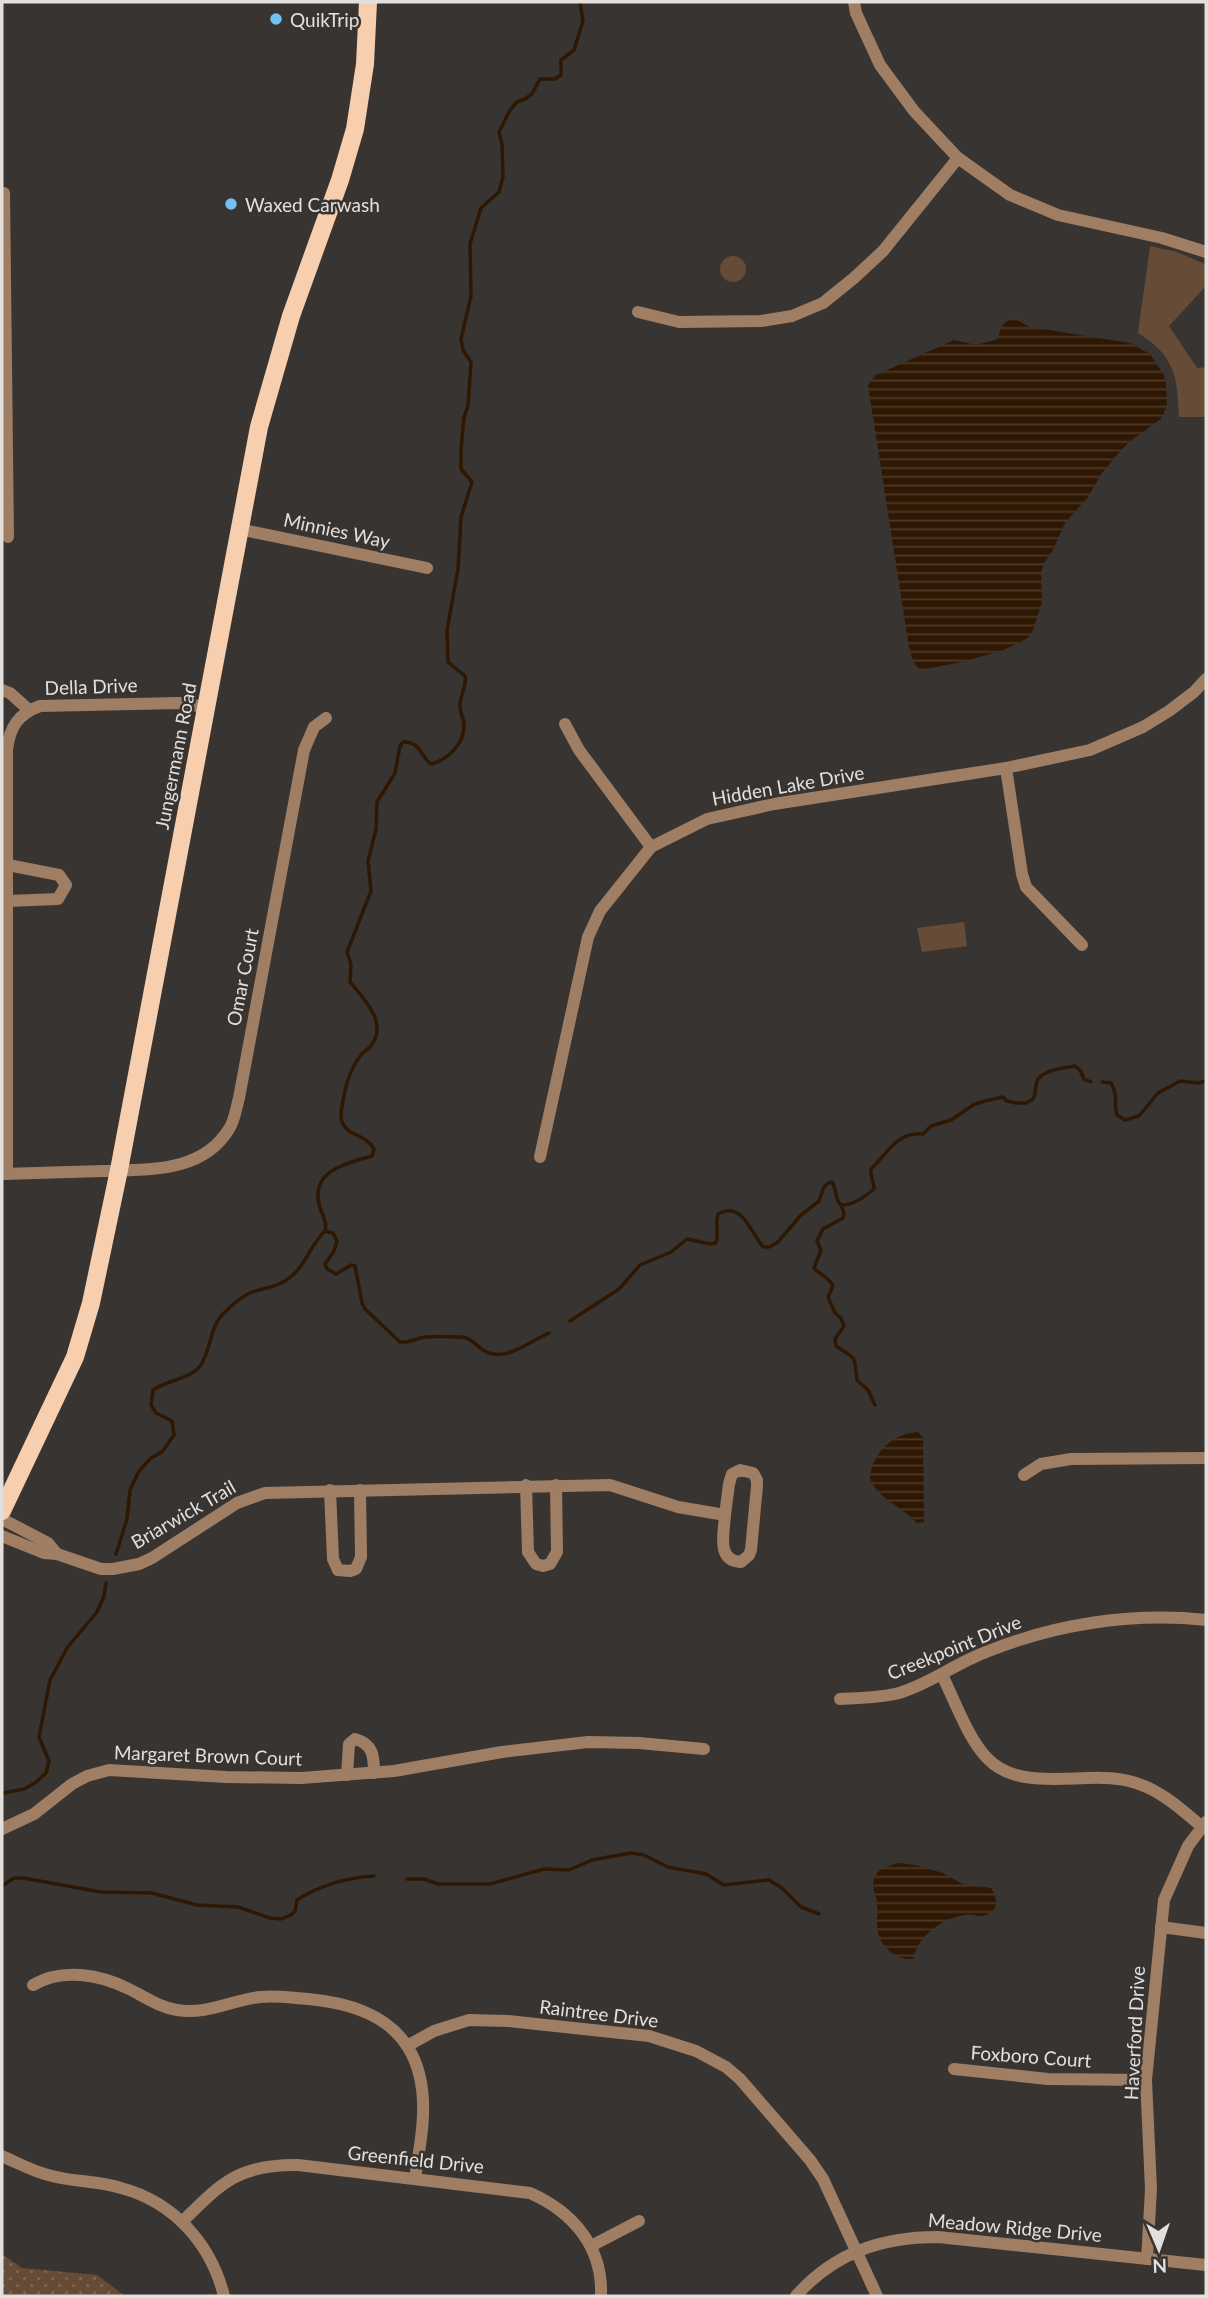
<svg xmlns="http://www.w3.org/2000/svg" width="1208" height="2298" font-family="Lato,sans-serif">
  <style>
    .grass { fill: url(#grass-dots) }
    .garden { fill: #664c37 }
    .water { fill: url(#water-rules) }
    .lines { fill: none; stroke-linecap: round; stroke-linejoin: round }
    .stream { stroke: #2f1803; stroke-width: 3.5 }
    .minor { stroke: #9f7e64; stroke-width: 12 }
    .primary { stroke: #f7ceae; stroke-width: 18 }
    .poi-dot { fill: #72c1f5; stroke: #383431; stroke-width: 2.5 }
    .labels { text-anchor: middle; dominant-baseline: central; stroke-width: 5; stroke-linejoin: round; paint-order: stroke }
    .poi-label { font-size: 19px; fill: #e2dfdd; stroke: #383431; text-anchor: start }
    .street-label { font-size: 19px; fill: #e2dfdd; stroke: #383431 }
  </style>
  <defs>
    <pattern id="grass-dots" width="8" height="8" patternUnits="userSpaceOnUse" patternTransform="scale(1.75)"><rect width="8" height="8" fill="#664c37"/><path d="M2 2h.1M6 6h.1" fill="none" stroke="#7c6554" stroke-width="1.8" stroke-linecap="round"/></pattern>
    <pattern id="water-rules" width="6" height="5" patternUnits="userSpaceOnUse" patternTransform="scale(1.75)"><rect width="6" height="5" fill="#2f1803"/><path d="M0 2.5h6" fill="none" stroke="#4d3927"/></pattern>
  </defs>
  <rect width="100%" height="100%" fill="#383431"/>
  <!-- grass -->
  <polygon class="grass" points="2,2254 22,2268 97,2275 125,2296 2,2296"/>
  <!-- garden -->
  <g class="garden">
    <path d="M1150 246 1177 252 1205 264 1206 286 1169 326 1197 368 1206 367V417H1179C1177 376 1176 357 1138 333Z"/>
    <circle cx="733" cy="269" r="13"/>
    <polygon points="964,922 967,946 922,952 917,928"/>
  </g>
  <!-- water -->
  <g class="water">
    <path d="M1014 318 1030 327 1130 343 1150 354 1164 375 1166 385 1167 406 1161 419 1129 442 1117 455 1102 473 1088 497 1065 523 1052 552 1044 563 1041 573 1042 602 1033 630 1028 638 1004 650 962 662 921 670C913 666 912 656 909 647L868 385 876 375 954 340 976 345 998 339C1001 326 1001 323 1014 318Z"/>
    <path d="M918 1432 923 1438 924 1516V1522L917 1523C902 1506 879 1500 870 1479 871 1454 893 1433 918 1432Z"/>
    <path d="M899 1863 915 1865 943 1873 963 1884 991 1888C997 1898 1000 1910 986 1915 979 1918 973 1913 965 1915 942 1918 918 1936 913 1959 893 1960 878 1945 877 1925 877 1917 878 1910 877 1903 876 1894 870 1884 875 1876 879 1868 891 1865 899 1863Z"/>
  </g>
  <g class="lines">
    <!-- stream -->
    <g class="stream">
      <path d="M1102 1082 1111 1083C1119 1097 1113 1102 1117 1115L1125 1120 1139 1116 1158 1093 1180 1081 1198 1083 1206 1081"/>
      <path d="M841 1205 844 1213 843 1218 823 1229 817 1241 821 1250 814 1268C820 1275 830 1278 833 1286L828 1297 835 1313 841 1318 844 1326 835 1339 836 1346C857 1360 854 1354 857 1380L868 1390 875 1405"/>
      <path d="M325 1231C328 1221 321 1214 319 1204 311 1170 348 1163 372 1156L374 1149C366 1134 347 1136 342 1122 339 1114 343 1103 344 1095 347 1080 351 1067 361 1055 364 1051 370 1049 372 1044 388 1022 363 998 350 982L351 964 347 952 371 891 368 861 376 829 377 802 395 773 400 746 403 742C420 741 420 756 431 764 448 760 465 743 464 724 464 718 460 713 460 708 459 696 467 688 465 676L448 662 447 630 458 569 461 517 472 482 461 469V449L464 417 468 406 471 362 463 350 461 339 471 296 470 244 481 208 499 192 503 177 502 144 499 132 510 110 517 102 525 99 532 94 540 79H555L561 75V60L574 50 583 21 580 2"/>
      <path d="M570 1321 619 1289 640 1265 671 1252 687 1239 710 1244 716 1243C719 1233 715 1223 718 1214 742 1200 751 1233 763 1247H769L777 1243 801 1215 819 1201 824 1187 828 1183 832 1182C837 1190 834 1198 841 1205 854 1205 864 1197 874 1189 874 1181 870 1177 871 1169 888 1153 896 1132 923 1134L931 1126 951 1120 973 1105 985 1101 1003 1097 1007 1101 1016 1103H1026L1033 1099C1036 1093 1035 1087 1037 1081 1042 1070 1064 1068 1075 1066L1080 1070 1084 1079 1091 1082"/>
      <path d="M116 1554 127 1519 130 1490 139 1471 151 1458 162 1452 174 1435 172 1421 156 1413 151 1405 153 1390C165 1381 192 1378 200 1366 211 1352 209 1327 224 1313 231 1306 241 1297 250 1293 261 1288 274 1288 285 1281 305 1269 309 1246 325 1231L333 1233 337 1241 334 1251 325 1264 327 1269 336 1274 351 1265 355 1266 362 1303 365 1309 400 1342C410 1343 417 1338 426 1337 437 1336 449 1337 460 1337 471 1337 474 1344 483 1350 504 1364 530 1341 549 1333"/>
      <polyline points="4,1793 24,1789 35,1783 46,1773 49,1761 39,1737 50,1680 67,1648 97,1612 104,1596 106,1583"/>
      <polyline points="407,1879 424,1879 438,1884 490,1884 544,1869 569,1870 592,1860 631,1853 644,1855 668,1867 706,1874 724,1885 769,1880 782,1888 801,1907 819,1914"/>
      <path d="M2 1886 14 1878H23L101 1892 152 1893 197 1905 238 1907 270 1918 281 1919 291 1915 295 1911 297 1900C318 1886 348 1877 374 1876"/>
    </g>
    <!-- minor -->
    <g class="minor">
      <polyline points="854,2 856,13 880,65 914,111 958,158 1010,195 1058,215 1162,238 1206,252"/>
      <polyline points="4,193 8,537"/>
      <polyline points="638,312 679,322 761,321 792,316 823,303 854,278 883,251 958,158"/>
      <polyline points="239,529 427,568"/>
      <polyline points="2,690 10,693 29,710"/>
      <polyline points="565,724 579,750 651,847"/>
      <polyline points="1006,768 1022,874 1026,887 1082,945"/>
      <polyline points="8,865 59,875 66,885 58,899 8,901"/>
      <polyline points="540,1157 588,937 600,911 651,847 707,819 774,804 1006,768 1090,750 1143,727 1169,711 1194,692 1206,679"/>
      <path d="M2 1174C36 1173 70 1172 104 1171 149 1169 202 1173 229 1129 235 1120 236 1108 239 1098L304 750 314 727 326 718"/>
      <path d="M7 1174V749C10 727 18 714 40 706L179 703 206 707"/>
      <polyline points="1024,1475 1041,1464 1071,1459 1206,1458"/>
      <polyline points="526,1485 528,1552 536,1564 543,1566 550,1564 557,1552 556,1485"/>
      <polyline points="330,1490 333,1559 338,1570 350,1571 356,1569 361,1557 360,1490"/>
      <polyline points="2,1519 48,1543 57,1554"/>
      <path d="M2 1536 44 1553 57 1554 101 1569H113L139 1564 152 1558 237 1503 265 1493 610 1485 678 1507 725 1515C724 1533 716 1561 741 1562L749 1555 751 1550 757 1486V1480L753 1473 740 1470 732 1474 729 1484 725 1515"/>
      <path d="M942 1675C955 1701 968 1739 988 1759 1022 1794 1087 1770 1129 1781 1158 1788 1179 1807 1201 1826"/>
      <path d="M840 1699C860 1698 880 1698 899 1693 930 1684 956 1663 986 1652 1055 1624 1132 1612 1206 1620"/>
      <path d="M347 1775 349 1744 355 1739C373 1744 374 1756 374 1773"/>
      <polyline points="2,1829 34,1814 72,1784 87,1776 109,1770 226,1777 301,1778 394,1771 502,1752 588,1742 639,1743 704,1749"/>
      <polyline points="1161,1927 1206,1933"/>
      <path d="M33 1985C62 1968 99 1974 129 1989 145 1997 159 2007 177 2010 207 2015 232 2000 260 1997 276 1995 292 1998 308 1999 365 2004 414 2025 422 2089 426 2118 419 2150 415 2179"/>
      <polyline points="407,2046 434,2031 469,2020 508,2021 649,2036 696,2051 726,2067 740,2079 810,2160 823,2179 877,2296"/>
      <polyline points="954,2069 1048,2079 1146,2080"/>
      <path d="M2 2156C18 2163 34 2172 52 2176 75 2182 99 2181 121 2188 174 2202 211 2244 224 2296"/>
      <path d="M182 2222C221 2183 239 2164 298 2165L530 2193C573 2212 603 2247 601 2296"/>
      <polyline points="591,2246 639,2221"/>
      <polyline points="1147,2259 1151,2189 1146,2080 1164,1900 1188,1846 1206,1822"/>
      <path d="M796 2296C834 2253 881 2237 938 2237L1206 2265"/>
    </g>
    <!-- primary -->
    <polyline class="primary" points="2,1511 75,1357 91,1303 119,1170 259,427 291,316 340,180 355,129 365,64 368,2"/>
  </g>
  <!-- markers -->
  <g class="poi-dot">
    <circle cx="276" cy="19" r="7"/>
    <circle cx="231" cy="204" r="7"/>
  </g>
  <g class="labels">
    <!-- poi labels -->
    <g class="poi-label">
      <text x="290" y="19">QuikTrip</text>
      <text x="245" y="204">Waxed Carwash</text>
    </g>
    <!-- street labels -->
    <g class="street-label">
      <text transform="translate(337 530) rotate(12)">Minnies Way</text>
      <text transform="translate(91 686) rotate(-2)">Della Drive</text>
      <text transform="translate(175 756) rotate(-79)">Jungermann Road</text>
      <text transform="translate(788 785) rotate(-10)">Hidden Lake Drive</text>
      <text transform="translate(242 977) rotate(-79)">Omar Court</text>
      <text transform="translate(183 1514) rotate(-30)">Briarwick Trail</text>
      <text transform="translate(954 1647) rotate(-22)">Creekpoint Drive</text>
      <text transform="translate(208 1755) rotate(2)">Margaret Brown Court</text>
      <text transform="translate(599 2013) rotate(7)">Raintree Drive</text>
      <text transform="translate(1134 2033) rotate(-87)">Haverford Drive</text>
      <text transform="translate(1031 2056) rotate(4)">Foxboro Court</text>
      <text transform="translate(416 2159) rotate(6)">Greenfield Drive</text>
      <text transform="translate(1015 2227) rotate(5)">Meadow Ridge Drive</text>
    </g>
  </g>
  <!-- border -->
  <rect width="1208" height="2298" fill="none" stroke="#e2dfdd" stroke-width="7"/>
  <!-- north arrow -->
  <g transform="translate(1159 2249) rotate(178)" stroke="#383431" stroke-width="5" paint-order="stroke">
  <path d="M0-5L12 26L0 18L-12 26Z" fill="#e2dfdd"/>
  <text y="-10" font-size="19" font-weight="bold" text-anchor="middle" fill="#e2dfdd">N</text>
  </g>
</svg>
